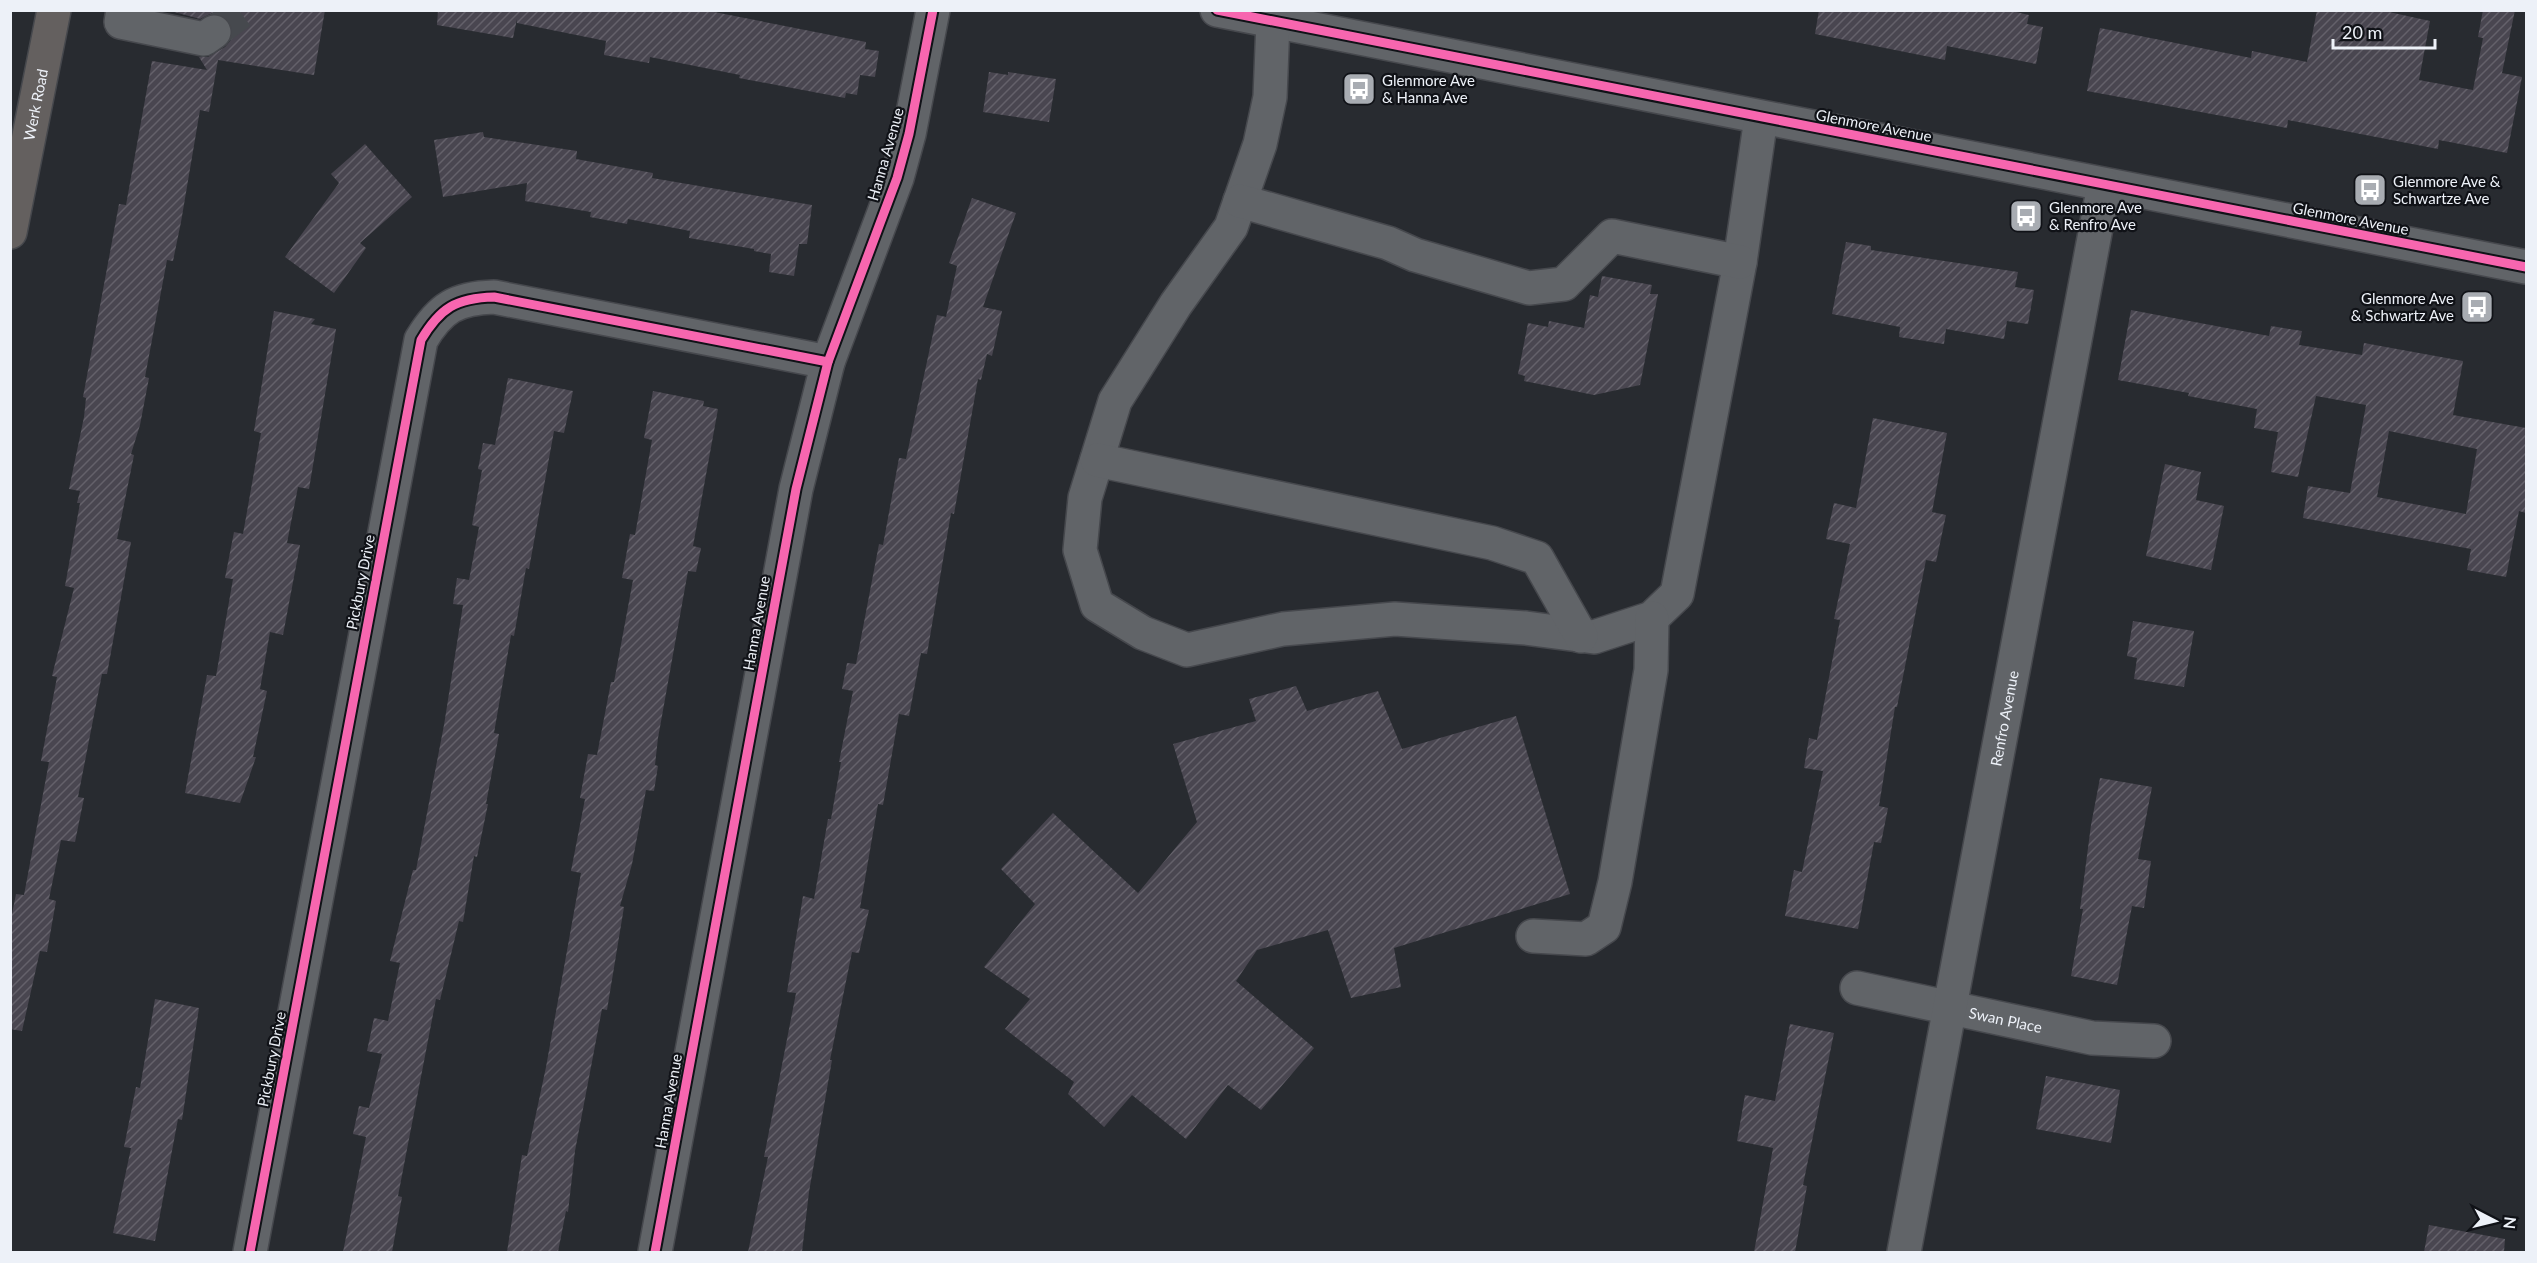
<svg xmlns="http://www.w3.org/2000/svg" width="2537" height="1263" font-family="Lato,sans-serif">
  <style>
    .building { fill: url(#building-hatch); fill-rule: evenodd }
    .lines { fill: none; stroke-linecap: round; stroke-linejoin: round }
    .minor-tunnel { stroke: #46494e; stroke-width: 33; stroke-dasharray: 33 16; stroke-linecap: butt }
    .minor-casing { stroke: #46484d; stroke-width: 36 }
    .major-casing { stroke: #46484d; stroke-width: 36 }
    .minor { stroke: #616468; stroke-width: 33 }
    .major { stroke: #64605f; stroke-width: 33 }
    .cycleway-casing { stroke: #101217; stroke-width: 13 }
    .cycleway { stroke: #f766af; stroke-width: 9 }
    .labels { text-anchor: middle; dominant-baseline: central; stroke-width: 4.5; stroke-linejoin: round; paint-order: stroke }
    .poi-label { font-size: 15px; fill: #edf1f8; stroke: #101217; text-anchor: start }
    .street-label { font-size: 15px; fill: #edf1f8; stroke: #101217 }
  </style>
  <defs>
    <pattern id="building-hatch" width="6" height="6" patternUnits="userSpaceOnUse" patternTransform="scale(1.5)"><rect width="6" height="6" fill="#494650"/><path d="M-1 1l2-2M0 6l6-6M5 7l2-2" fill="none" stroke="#64616a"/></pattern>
  </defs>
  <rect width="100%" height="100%" fill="#282b30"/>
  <!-- building -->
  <g class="building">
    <polygon points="167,10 325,10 314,75 218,60 209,112 200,110 181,222 173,261 167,260 145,377 149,378 140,425 131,454 134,455 117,539 131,542 107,674 102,674 78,797 84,798 75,842 61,840 49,899 56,901 47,952 40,951 22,1031 10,1029 10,924 16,894 24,895 49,762 41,761 57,677 52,676 74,588 65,586 80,503 77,503 80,491 69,489 84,417 86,398 83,397 119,204 126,205 152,61 207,70 199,57 208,57 225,47 231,40 233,31 230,22 221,15 212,13 200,19"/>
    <polygon points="438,10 704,10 866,42 865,49 879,51 875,77 860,75 857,95 846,93 845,98 739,78 740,75 650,57 649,63 604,55 606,41 517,23 517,19 513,38 437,25"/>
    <polygon points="1819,10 2007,10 2029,15 2027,24 2043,27 2036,64 1947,46 1945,60 1815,34"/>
    <polygon points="2317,10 2380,10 2430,21 2419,80 2473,90 2483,38 2478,37 2483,10 2515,10 2502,73 2522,77 2507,153 2439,140 2438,149 2288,120 2287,128 2087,91 2100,28 2251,58 2252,51 2307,62"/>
    <polygon points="989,72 1008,75 1008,72 1056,79 1049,122 983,112"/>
    <polygon points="483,132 484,137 577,151 576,159 653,173 652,178 812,205 807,244 799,244 794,276 769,272 771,254 754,251 754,249 689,238 690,231 628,219 627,224 590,217 591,212 525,201 527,183 443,197 434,140"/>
    <polygon points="365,144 412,197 360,243 366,248 334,293 285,257 339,183 331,174"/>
    <polygon points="972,198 1016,213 983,307 1002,311 992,356 987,354 981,380 978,379 954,514 951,513 927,654 921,653 909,716 899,714 883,805 878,804 860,908 869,910 859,953 852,952 830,1060 832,1060 809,1192 802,1252 748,1252 768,1157 764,1157 796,993 787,992 803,896 814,899 828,819 831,819 841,762 839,762 853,691 842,689 847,663 856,664 879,544 883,545 899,458 906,459 937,315 946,317 957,266 949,263"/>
    <polygon points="1846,242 1871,246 1871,250 2018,272 2015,287 2034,290 2028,324 2007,321 2004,339 1946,329 1944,344 1899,337 1900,327 1832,314"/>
    <polygon points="1602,276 1652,285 1650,294 1658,294 1640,385 1594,395 1524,381 1525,376 1518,374 1528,323 1548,327 1549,321 1584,328 1590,295 1598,297"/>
    <path d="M2131 310 2269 336 2271 326 2302 331 2299 345 2362 355 2364 343 2463 361 2453 415 2526 428V513L2519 511 2506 577 2467 570 2471 549 2303 518 2308 486 2350 493 2366 405 2316 396 2298 477 2271 472 2278 432 2254 428 2257 409 2188 396 2189 393 2118 380ZM2389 431 2477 449 2466 514 2377 497Z"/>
    <polygon points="274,311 315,319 311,324 336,329 309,489 298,487 287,543 300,545 283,635 270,632 260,689 267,691 253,757 256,757 240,803 185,793 207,675 216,676 233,579 225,578 234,532 243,534 261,433 254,431"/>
    <polygon points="508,378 573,391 564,433 554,431 529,569 526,568 514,636 511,635 494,733 499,734 486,804 488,804 477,857 474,856 463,922 459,921 440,1000 436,999 398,1196 402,1197 392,1252 343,1252 366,1137 353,1134 359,1106 369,1108 382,1054 367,1051 374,1018 388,1021 400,963 390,961 413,870 416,870 444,725 463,605 453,604 457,578 469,580 479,527 472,525 482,470 478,469 483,443 495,445"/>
    <polygon points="653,391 704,401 703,406 718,409 693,546 701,548 696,572 688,571 658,738 655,765 658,766 654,791 646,790 632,864 620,906 624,907 607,1010 602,1009 575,1151 568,1212 566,1211 558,1252 507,1252 522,1155 527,1156 546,1067 581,873 571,871 585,799 580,798 588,754 597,755 611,682 614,682 633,580 622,578 630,534 635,535 652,440 644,438"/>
    <polygon points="1873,418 1947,433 1932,512 1946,515 1936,562 1926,560 1897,707 1895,707 1879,806 1888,808 1881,843 1874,842 1858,929 1785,916 1794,870 1802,872 1823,771 1804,768 1809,738 1817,740 1840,620 1834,619 1850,544 1826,539 1834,503 1856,508"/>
    <polygon points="2165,464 2201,472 2196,500 2224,506 2211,570 2146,556"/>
    <polygon points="2133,621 2194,631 2184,687 2134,679 2137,658 2127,656"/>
    <polygon points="1296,686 1307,711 1378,691 1402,749 1516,716 1570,894 1394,948 1401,987 1351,998 1328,930 1257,950 1236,981 1314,1048 1261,1110 1228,1085 1186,1139 1132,1095 1104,1127 1068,1094 1074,1082 1005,1029 1030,999 984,967 1035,904 1001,869 1053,813 1138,893 1197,822 1173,744 1256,721 1249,699"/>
    <polygon points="2100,778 2152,787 2138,859 2151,861 2144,908 2132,906 2117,985 2071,976 2083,909 2080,909 2091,825"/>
    <polygon points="155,999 199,1008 182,1120 178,1119 155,1241 113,1233 131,1148 124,1147 136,1087 140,1088"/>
    <polygon points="1790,1024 1834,1033 1803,1185 1807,1186 1795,1252 1754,1252 1773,1148 1737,1141 1745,1095 1775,1101"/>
    <polygon points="2046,1076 2120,1090 2111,1143 2036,1129"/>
    <polygon points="2429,1225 2505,1239 2504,1252 2424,1252"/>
  </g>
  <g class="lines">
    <!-- minor-tunnel -->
    <polyline class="minor-tunnel" points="214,32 244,10"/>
    <!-- minor casing -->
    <g class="minor-casing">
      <g id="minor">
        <polyline points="123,10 121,22 204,39 214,32"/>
        <polyline points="1217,10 2526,267"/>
        <polyline points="1273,22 1270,97 1260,144 1231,227 1176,304 1115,401 1085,498 1080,550 1097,605 1143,633 1187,650 1283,629 1395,619 1526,628 1594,637 1652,618 1677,594 1740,262 1761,118"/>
        <polyline points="1240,201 1388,243 1415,255 1529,288 1564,284 1612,236 1740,262"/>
        <polyline points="1097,460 1492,543 1537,558 1581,636"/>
        <polyline points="1533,936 1586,939 1604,927 1615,882 1651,670 1652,618"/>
        <path id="s1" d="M1857 988 2092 1038 2154 1041"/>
        <path d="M250 1252 421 340C440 308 456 298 494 297L828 362"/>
        <polyline points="655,1252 796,489 828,362 897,178 909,134 933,10"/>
        <path id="s2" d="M1904 1252 2104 185"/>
      </g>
    </g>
    <!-- major casing -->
    <g class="major-casing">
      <g id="major">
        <path id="s3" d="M10 232 54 10"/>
      </g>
    </g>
    <!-- minor -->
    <use href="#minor" class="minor"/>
    <!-- major -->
    <use href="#major" class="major"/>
    <!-- cycleway casing -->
    <g class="cycleway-casing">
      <g id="cycleway">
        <polyline points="1217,10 2526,267"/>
        <path d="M250 1252 421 340C440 308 456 298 494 297L828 362"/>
        <polyline points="655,1252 796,489 828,362 897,178 909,134 933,10"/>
      </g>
    </g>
    <!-- cycleway -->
    <use href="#cycleway" class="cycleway"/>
  </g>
  <!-- icons -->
  <defs>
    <g id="bus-square" transform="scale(1.725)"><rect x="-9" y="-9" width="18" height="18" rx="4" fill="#a8acb2" stroke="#101217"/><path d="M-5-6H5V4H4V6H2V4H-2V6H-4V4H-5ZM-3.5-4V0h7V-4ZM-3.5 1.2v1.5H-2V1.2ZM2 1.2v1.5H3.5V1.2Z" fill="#fff"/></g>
  </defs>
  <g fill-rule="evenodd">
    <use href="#bus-square" x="1359" y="89"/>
    <use href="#bus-square" x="2370" y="190"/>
    <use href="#bus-square" x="2026" y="216"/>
    <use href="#bus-square" x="2477" y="307"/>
  </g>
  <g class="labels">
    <!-- poi labels -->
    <g class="poi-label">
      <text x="1382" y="80">Glenmore Ave<tspan x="1382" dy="17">&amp; Hanna Ave</tspan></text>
      <text x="2393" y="181">Glenmore Ave &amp;<tspan x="2393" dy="17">Schwartze Ave</tspan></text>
      <text x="2049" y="207">Glenmore Ave<tspan x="2049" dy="17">&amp; Renfro Ave</tspan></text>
      <text x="2454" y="298" text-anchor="end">Glenmore Ave<tspan x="2454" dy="17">&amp; Schwartz Ave</tspan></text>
    </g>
    <!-- street labels -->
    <g class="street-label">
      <text stroke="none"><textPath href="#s3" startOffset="130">Werk Road</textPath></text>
      <text transform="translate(1874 125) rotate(11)">Glenmore Avenue</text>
      <text transform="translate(885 154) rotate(-74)">Hanna Avenue</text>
      <text transform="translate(2351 218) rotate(11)">Glenmore Avenue</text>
      <text transform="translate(360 582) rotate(-79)">Pickbury Drive</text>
      <text transform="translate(756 623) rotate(-80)">Hanna Avenue</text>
      <text stroke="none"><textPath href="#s2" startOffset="543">Renfro Avenue</textPath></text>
      <text stroke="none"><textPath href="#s1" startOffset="152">Swan Place</textPath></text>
      <text transform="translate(271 1059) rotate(-79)">Pickbury Drive</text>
      <text transform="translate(668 1101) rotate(-80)">Hanna Avenue</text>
    </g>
  </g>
  <!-- border -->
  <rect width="2537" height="1263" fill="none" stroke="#edf1f8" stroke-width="24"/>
  <!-- north arrow -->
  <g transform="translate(2495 1221) rotate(97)" stroke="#101217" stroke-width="4.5" paint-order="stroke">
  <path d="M0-4.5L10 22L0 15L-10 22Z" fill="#edf1f8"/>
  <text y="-9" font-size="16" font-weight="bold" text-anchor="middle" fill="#edf1f8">N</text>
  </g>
  <!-- scale -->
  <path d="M2333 39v9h102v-9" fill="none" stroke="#edf1f8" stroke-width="3"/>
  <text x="2342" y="39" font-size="18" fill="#edf1f8" stroke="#101217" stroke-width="4.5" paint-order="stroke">20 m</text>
</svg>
